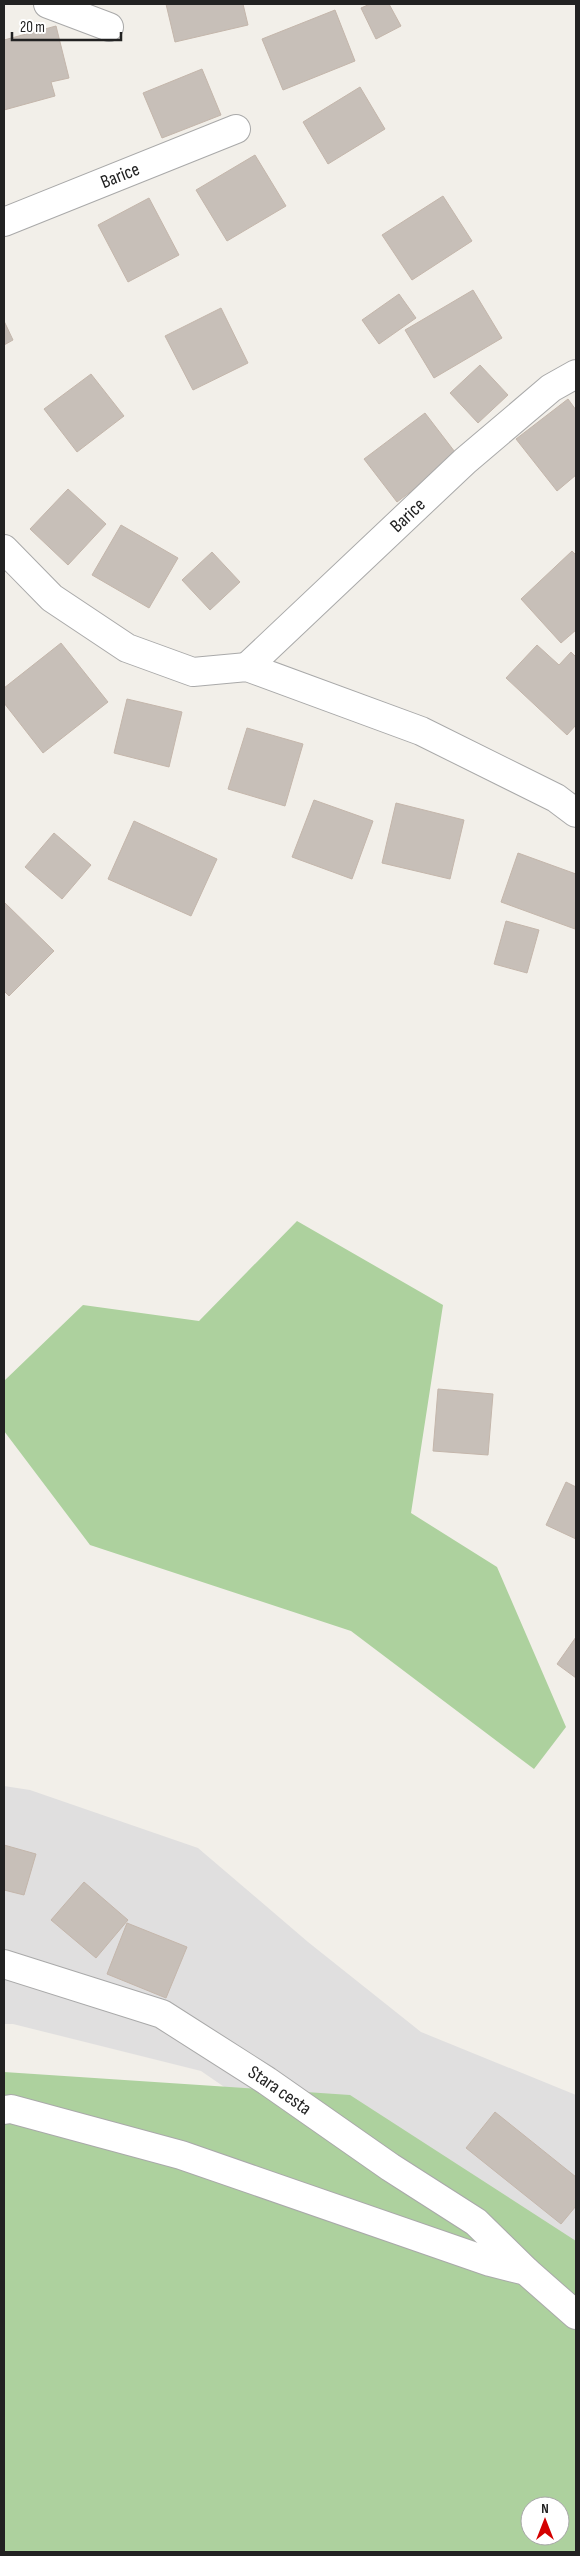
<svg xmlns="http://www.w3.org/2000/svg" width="580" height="2556" font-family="'Sofia Sans Condensed',sans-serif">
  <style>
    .residential { fill: #e0dfdf }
    .forest { fill: #add19e; fill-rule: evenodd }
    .building { fill: #c7bfb8; stroke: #c4b6ab }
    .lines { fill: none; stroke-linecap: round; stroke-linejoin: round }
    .minor-casing { stroke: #a9a9a9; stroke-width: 30 }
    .minor { stroke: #fff; stroke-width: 28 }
    .labels { text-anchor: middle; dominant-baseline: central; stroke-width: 4; stroke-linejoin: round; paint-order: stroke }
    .street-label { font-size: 19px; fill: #222; stroke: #fff }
  </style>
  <rect width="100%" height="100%" fill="#f2efe9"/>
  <!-- residential -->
  <polygon class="residential" points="4,1786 30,1790 198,1848 308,1942 421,2032 576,2095 576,2322 335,2163 201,2071 13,2024 4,2024"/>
  <!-- forest -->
  <g class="forest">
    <polygon points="297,1221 443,1305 411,1513 497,1567 566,1727 534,1769 351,1631 90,1545 4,1431 4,1381 83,1305 199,1321"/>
    <path d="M4 2072 350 2095 576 2241V2552H4ZM530 2506H560V2536H530Z"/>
  </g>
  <!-- building -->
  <g class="building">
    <polygon points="166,4 243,4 248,25 175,42"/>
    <polygon points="370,4 389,4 401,26 376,39 361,8"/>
    <polygon points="335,10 355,61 283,90 262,39"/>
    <polygon points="56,26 69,78 51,82 55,96 4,110 4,40"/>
    <polygon points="202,69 221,115 162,138 143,93"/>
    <polygon points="360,87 385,129 328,164 303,122"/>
    <polygon points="255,155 286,206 227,241 196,190"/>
    <polygon points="443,196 472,241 412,280 382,235"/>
    <polygon points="149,198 179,255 128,282 98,225"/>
    <polygon points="473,290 502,338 434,378 405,330"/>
    <polygon points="399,294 416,318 379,344 362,320"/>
    <polygon points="221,308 248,363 193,390 165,336"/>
    <polygon points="4,321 13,340 4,345"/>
    <polygon points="480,365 508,395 478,423 450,393"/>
    <polygon points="91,374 124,416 77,452 44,409"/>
    <polygon points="568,399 576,410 576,475 557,491 516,439"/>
    <polygon points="425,413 458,456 397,502 364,459"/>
    <polygon points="68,489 106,524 68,565 30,529"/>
    <polygon points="121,525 178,558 149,608 92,575"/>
    <polygon points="572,551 576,555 576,630 561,643 521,599"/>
    <polygon points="212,552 240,582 210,610 182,580"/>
    <polygon points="61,643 108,702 43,753 4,703 4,688"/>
    <polygon points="537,645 559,665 571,652 576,657 576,725 567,735 506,678"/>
    <polygon points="127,699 182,712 169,767 114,753"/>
    <polygon points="247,728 303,744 285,806 228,789"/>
    <polygon points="314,800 373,821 352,879 292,857"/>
    <polygon points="396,803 464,820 450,879 382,863"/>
    <polygon points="134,821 217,859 191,916 108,879"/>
    <polygon points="54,833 91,865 62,899 25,867"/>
    <polygon points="518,853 576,874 575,929 501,902"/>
    <polygon points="4,902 54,951 9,996 4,991"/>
    <polygon points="506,921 539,930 527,973 494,964"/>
    <polygon points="438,1389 493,1394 488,1455 433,1451"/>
    <polygon points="566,1482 576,1487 576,1539 546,1525"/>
    <polygon points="576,1637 576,1678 557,1664"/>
    <polygon points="4,1845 36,1854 24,1895 4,1890 4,1892"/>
    <polygon points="84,1882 128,1920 96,1958 51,1920"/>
    <polygon points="127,1923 187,1947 166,1998 107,1974"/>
    <polygon points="495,2112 576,2177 576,2206 561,2224 466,2148"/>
  </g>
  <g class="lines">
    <!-- minor casing -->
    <g class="minor-casing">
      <g id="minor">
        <polyline points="48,4 109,27"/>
        <path id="s1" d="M4 222 236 129"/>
        <polyline points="4,549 52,598 127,648 193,672 247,667 421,731 556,798 576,813"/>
        <path id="s2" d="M247 667 465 461 551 388 576 374"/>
        <path id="s3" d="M4 1964 162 2014 267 2081 390 2167 476 2222 526 2271"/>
        <polyline points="4,2110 11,2109 181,2155 490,2262 526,2271 576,2315"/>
      </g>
    </g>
    <!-- minor -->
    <use href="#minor" class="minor"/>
  </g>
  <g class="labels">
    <!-- street labels -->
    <g class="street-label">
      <text stroke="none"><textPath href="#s1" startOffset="125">Barice</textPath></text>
      <text stroke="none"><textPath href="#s2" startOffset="221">Barice</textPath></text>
      <text stroke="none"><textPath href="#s3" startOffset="306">Stara cesta</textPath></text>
    </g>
  </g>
  <!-- border -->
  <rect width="580" height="2556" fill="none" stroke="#222222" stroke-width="10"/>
  <!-- north arrow -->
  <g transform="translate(545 2521)"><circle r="24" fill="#ffffff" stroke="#a7a7a7"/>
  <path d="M0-4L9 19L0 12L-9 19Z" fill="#d40000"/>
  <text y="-8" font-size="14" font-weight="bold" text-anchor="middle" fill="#222222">N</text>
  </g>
  <!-- scale -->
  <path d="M12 32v8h109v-8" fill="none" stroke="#222222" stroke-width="2.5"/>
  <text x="20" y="32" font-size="15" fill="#222222" stroke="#ffffff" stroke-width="4" paint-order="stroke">20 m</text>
</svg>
